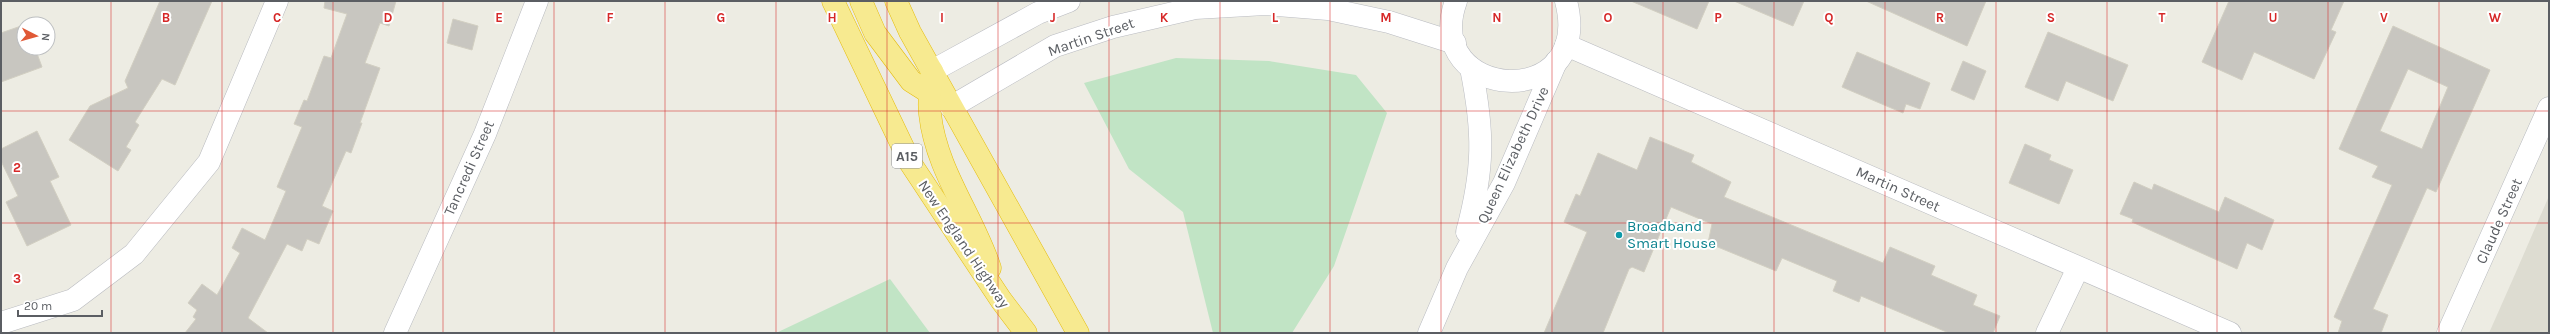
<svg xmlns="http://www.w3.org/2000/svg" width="2550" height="334" font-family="Karla,sans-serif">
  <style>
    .education { fill: #dddcd1 }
    .green { fill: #c1e4c5 }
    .building { fill: #c8c6c0; stroke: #d2cfc2; fill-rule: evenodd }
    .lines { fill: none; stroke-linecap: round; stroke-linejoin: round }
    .street-casing { stroke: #b8babf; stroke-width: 23 }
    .secondary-casing { stroke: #b9bbc1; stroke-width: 23 }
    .highway-casing { stroke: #e5bc0c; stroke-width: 23 }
    .street { stroke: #fff; stroke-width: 22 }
    .secondary { stroke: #fff; stroke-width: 22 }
    .highway { stroke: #f7ea90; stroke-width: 22 }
    .grid { fill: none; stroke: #d62828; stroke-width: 1; stroke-opacity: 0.55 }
    .culture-dot { fill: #0f9aa8; stroke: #fff; stroke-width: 1.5 }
    .labels { text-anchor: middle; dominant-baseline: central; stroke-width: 4; stroke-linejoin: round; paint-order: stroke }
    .shield { fill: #fff; stroke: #8c8e92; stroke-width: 1 }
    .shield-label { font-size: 14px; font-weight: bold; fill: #5b5e63 }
    .street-label { font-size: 15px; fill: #5b5e63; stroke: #fff }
    .culture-label { font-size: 15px; fill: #0d838f; stroke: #fff; text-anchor: start }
    .grid-label { font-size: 13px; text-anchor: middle; font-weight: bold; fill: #d62828; stroke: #fff; stroke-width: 4; stroke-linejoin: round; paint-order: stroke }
  </style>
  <rect width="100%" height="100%" fill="#edece3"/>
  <!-- education -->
  <polygon class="education" points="2549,196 2549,333 2489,333 2516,272"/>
  <!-- green -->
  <g class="green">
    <polygon points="1176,58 1269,61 1356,75 1387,113 1334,266 1292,333 1213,333 1183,212 1129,169 1084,83"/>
    <polygon points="890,279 930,333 776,333"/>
  </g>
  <!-- building -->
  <g class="building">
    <polygon points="160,1 212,1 175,85 162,79 135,122 139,125 126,147 131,150 118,171 69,140 90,106 128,88 125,81"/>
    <polygon points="325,1 396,1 389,26 380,23 365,63 380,68 360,123 362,123 351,153 346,151 322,206 333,211 319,244 307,239 302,251 287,244 248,318 268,333 185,333 196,319 193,317 197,310 188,303 202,284 217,295 240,253 232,248 242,228 265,240 286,191 277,187 302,127 294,124 304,100 307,101 324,56 331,58 347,14 324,8"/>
    <polygon points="1631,1 1709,1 1697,29"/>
    <polygon points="1734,1 1804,1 1793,26"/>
    <polygon points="1866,1 1986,1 1967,46"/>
    <polygon points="2229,1 2344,1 2331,30 2336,32 2314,79 2254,52 2242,80 2202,62"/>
    <polygon points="453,19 478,26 472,50 447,43"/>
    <polygon points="24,25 24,48 35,48 42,67 1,82 1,33"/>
    <path d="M2393 26 2490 70 2436 192 2427 188 2373 309 2388 315 2381 333H2338L2342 321 2334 317 2392 185 2372 177 2378 166 2339 149ZM2408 69 2448 87 2422 149 2380 131Z"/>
    <polygon points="2048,32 2128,65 2113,101 2066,81 2058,101 2025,87"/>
    <polygon points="1857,52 1930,83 1920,109 1906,104 1903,113 1842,87"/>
    <polygon points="1963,61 1986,71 1974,100 1951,90"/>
    <polygon points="37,131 59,177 50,181 71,225 27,246 6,202 18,196 1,161 1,149"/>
    <polygon points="1650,137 1694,155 1691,162 1731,182 1724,197 1883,263 1890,247 1935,266 1931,275 1977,295 1973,305 2000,316 1993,333 1949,333 1861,296 1859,302 1833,291 1837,281 1782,258 1776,271 1708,243 1712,224 1671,207 1644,272 1632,267 1629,269 1603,333 1544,333 1587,232 1564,222 1576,194 1580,196 1598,153 1637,170"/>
    <polygon points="2025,144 2051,155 2049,160 2073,170 2059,204 2009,183"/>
    <polygon points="2134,182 2152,190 2154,184 2219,212 2225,197 2274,220 2262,250 2247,243 2237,269 2132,222 2133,219 2120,214"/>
  </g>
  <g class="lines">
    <!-- street casing -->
    <g class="street-casing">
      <g id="street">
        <polyline points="1566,45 2230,333"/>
        <polyline points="1,323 73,300 134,254 209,162 277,1"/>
        <polyline points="395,333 485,134 537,1"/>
        <polyline points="2047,333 2078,268"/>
        <polyline points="2448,333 2549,108"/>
      </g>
    </g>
    <!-- secondary casing -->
    <g class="secondary-casing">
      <g id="secondary">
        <path d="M1456 1C1420 101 1595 114 1566 1"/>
        <polyline points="932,71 1038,13 1069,1"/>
        <polyline points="951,107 1055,46 1113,27 1195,8 1265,4 1328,9 1389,22 1455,43"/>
        <path d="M1467 232C1484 169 1484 132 1471 68"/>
        <polyline points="1429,333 1457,268 1504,183 1556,62"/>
      </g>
    </g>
    <!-- highway casing -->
    <g class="highway-casing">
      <g id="highway">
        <polyline points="833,1 911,164 1001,300 1026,333"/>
        <polyline points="861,1 875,33 911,81 941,100"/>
        <polyline points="896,1 910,32 1078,333"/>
        <path d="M932 71C931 85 928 101 930 114 936 170 973 216 990 268"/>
      </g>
    </g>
    <!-- street -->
    <use href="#street" class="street"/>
    <!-- secondary -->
    <use href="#secondary" class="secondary"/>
    <!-- highway -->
    <use href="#highway" class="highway"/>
  </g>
  <!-- grid -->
  <path class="grid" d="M111 1V333M222 1V333M333 1V333M443 1V333M554 1V333M665 1V333M776 1V333M887 1V333M998 1V333M1109 1V333M1220 1V333M1330 1V333M1441 1V333M1552 1V333M1663 1V333M1774 1V333M1885 1V333M1996 1V333M2107 1V333M2217 1V333M2328 1V333M2439 1V333M1 111H2549M1 223H2549"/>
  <!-- markers -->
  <circle class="culture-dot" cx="1619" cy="235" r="4"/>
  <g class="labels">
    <!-- shield labels -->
    <rect class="shield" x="892" y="144" width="30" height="24" rx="3"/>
    <g class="shield-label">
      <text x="907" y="156">A15</text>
    </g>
    <!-- street labels -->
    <g class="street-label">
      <text transform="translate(1091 37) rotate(-19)">Martin Street</text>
      <text transform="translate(1513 155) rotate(-65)">Queen Elizabeth Drive</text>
      <text transform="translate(469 168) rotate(-66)">Tancredi Street</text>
      <text transform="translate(1898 189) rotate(24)">Martin Street</text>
      <text transform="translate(2499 221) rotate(-66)">Claude Street</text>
      <text transform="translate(964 244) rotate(56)">New England Highway</text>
    </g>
    <!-- culture labels -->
    <g class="culture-label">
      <text x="1627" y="226">Broadband<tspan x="1627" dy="17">Smart House</tspan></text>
    </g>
  </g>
  <g class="grid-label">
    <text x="166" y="22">B</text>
    <text x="277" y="22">C</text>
    <text x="388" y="22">D</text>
    <text x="499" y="22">E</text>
    <text x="610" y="22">F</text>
    <text x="721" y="22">G</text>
    <text x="832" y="22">H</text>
    <text x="942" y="22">I</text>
    <text x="1053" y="22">J</text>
    <text x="1164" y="22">K</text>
    <text x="1275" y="22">L</text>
    <text x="1386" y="22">M</text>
    <text x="1497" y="22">N</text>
    <text x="1608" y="22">O</text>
    <text x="1718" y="22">P</text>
    <text x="1829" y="22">Q</text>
    <text x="1940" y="22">R</text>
    <text x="2051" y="22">S</text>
    <text x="2162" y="22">T</text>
    <text x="2273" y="22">U</text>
    <text x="2384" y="22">V</text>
    <text x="2495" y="22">W</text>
    <text x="17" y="172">2</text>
    <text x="17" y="283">3</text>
  </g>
  <!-- border -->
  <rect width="2550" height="334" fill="none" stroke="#5b5e63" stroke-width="4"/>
  <!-- north arrow -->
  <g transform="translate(36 36) rotate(96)"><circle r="19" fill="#ffffff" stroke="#bdbfc1"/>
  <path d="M0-3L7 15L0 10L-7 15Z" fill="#e05936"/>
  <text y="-6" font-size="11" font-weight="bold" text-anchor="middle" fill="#5b5e63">N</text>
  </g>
  <!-- scale -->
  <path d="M18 310v6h84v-6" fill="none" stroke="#5b5e63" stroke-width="2"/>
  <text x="24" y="310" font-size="12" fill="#5b5e63" stroke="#ffffff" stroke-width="3" paint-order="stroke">20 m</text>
</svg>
